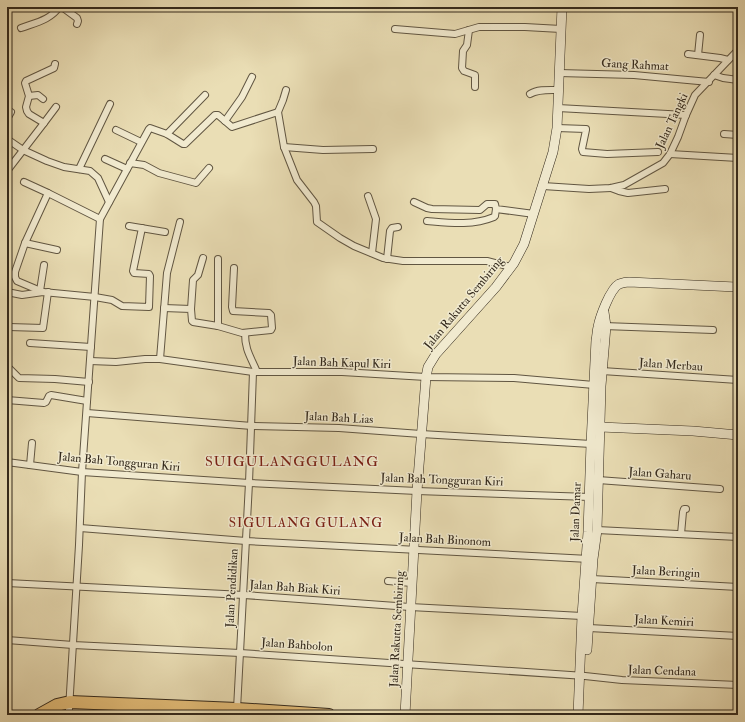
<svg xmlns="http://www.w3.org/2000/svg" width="745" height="722" font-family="'IM FELL Double Pica',serif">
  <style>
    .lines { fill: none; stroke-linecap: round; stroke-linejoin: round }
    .street-casing { stroke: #615642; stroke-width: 8 }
    .secondary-casing { stroke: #33291c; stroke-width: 10 }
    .highway-casing { stroke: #33291c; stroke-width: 14 }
    .street { stroke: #f1eacf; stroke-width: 6 }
    .secondary { stroke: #f1eacf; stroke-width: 9 }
    .highway { stroke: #e5bf7a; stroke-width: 12 }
    .labels { text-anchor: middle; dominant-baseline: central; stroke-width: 3; stroke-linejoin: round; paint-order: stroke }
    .street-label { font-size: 12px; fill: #33291c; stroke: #f1eacf }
    .neighbourhood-label { font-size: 13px; letter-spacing: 1px; fill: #7a1f14; stroke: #f1eacf }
    .quarter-label { font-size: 14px; letter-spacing: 1px; fill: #7a1f14; stroke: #f1eacf }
  </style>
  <rect width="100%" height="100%" fill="#eadeb5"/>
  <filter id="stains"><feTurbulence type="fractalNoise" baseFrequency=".005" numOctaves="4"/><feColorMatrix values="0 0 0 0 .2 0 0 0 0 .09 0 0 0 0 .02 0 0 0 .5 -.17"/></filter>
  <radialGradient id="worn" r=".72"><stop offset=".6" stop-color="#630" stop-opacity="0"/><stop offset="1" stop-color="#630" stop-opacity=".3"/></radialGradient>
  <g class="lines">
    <!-- street casing -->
    <g class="street-casing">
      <g id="street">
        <polyline points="62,7 77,18 78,21 77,24"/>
        <path d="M21 28C34 23 51 20 59 7"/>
        <polyline points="395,29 455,34 479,27 525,27 561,29"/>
        <polyline points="469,30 467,45 463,51 462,68 464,71 475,75 475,87"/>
        <polyline points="688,54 720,58 728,60"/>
        <polyline points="698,55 700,35"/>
        <polyline points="559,73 634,75 709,82"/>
        <polyline points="714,75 723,78 738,80"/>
        <path d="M530 94C538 89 549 90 559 90"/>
        <polyline points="29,96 38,95 43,99"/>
        <polyline points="558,108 686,115"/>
        <polyline points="7,110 11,112 7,119"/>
        <polyline points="278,112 283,100 286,90"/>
        <polyline points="225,121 242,97 252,77"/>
        <polyline points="44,123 29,114 27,111 26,107 29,96 25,83 26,81 54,68 55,64"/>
        <polyline points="557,128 586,129 586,130 582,149 583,152 607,154 658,152"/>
        <polyline points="116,130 141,142"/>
        <polyline points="167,134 205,95"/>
        <polyline points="724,134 738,135"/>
        <polyline points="7,139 23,150 47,161 64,167 90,171 98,178 109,202"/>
        <polyline points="284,147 323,150 373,149"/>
        <polyline points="670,154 738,158"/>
        <polyline points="105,159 127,169"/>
        <polyline points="130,163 144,165 159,173 196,183 209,168"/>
        <polyline points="79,169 110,104"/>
        <polyline points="7,171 44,123 56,107"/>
        <polyline points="24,182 48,193 100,219"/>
        <polyline points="543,186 589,189 611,188 624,185 663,163 670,154 678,137 686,115 695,95 738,50"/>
        <polyline points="611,188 619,191 628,193 665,189"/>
        <polyline points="368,196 376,219 372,253"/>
        <polyline points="414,202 427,208 432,209 480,210 487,204 495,204 496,209 534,214"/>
        <path d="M427 221C450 223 472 226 494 217L495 216 496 209"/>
        <polyline points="129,226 165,232"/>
        <polyline points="25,243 57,250"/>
        <polyline points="218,259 218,326"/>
        <polyline points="387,259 390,231 392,228 398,227"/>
        <polyline points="40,291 44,265"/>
        <polyline points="7,292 22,295 43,292 95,297 112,300 122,306 149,307 150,276 149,274 134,273 133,271 142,228"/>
        <polyline points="43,292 17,281 15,277 15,272 25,243 48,193"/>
        <polyline points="164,308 191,309 192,321 193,322 218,326 242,333 271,330 272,328 271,315 269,313 233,311 232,307 234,268"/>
        <polyline points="191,309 193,280 198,275 203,258"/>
        <polyline points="604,326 713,330"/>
        <polyline points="9,327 43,328 48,292"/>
        <path d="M245 333C245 351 251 357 257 372"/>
        <polyline points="30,343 91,347"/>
        <polyline points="160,359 167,273 180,222"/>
        <polyline points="90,361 116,362 145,359 160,359 253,372 342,372 426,377 514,378 594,385"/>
        <polyline points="10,369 19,378 55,379 89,382"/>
        <polyline points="602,371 738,380"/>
        <polyline points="7,400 44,403 46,402 49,396 51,395 87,401"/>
        <polyline points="87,413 252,426 339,428 421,434 591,444"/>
        <polyline points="7,462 82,472 249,483 417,491 590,497"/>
        <polyline points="30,465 32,443"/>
        <polyline points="598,480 720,489"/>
        <polyline points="80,528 246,541 589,559"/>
        <polyline points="597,530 738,537"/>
        <polyline points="681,534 683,512 684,509 686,509"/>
        <polyline points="592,579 738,587"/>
        <polyline points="388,581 412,583"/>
        <polyline points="7,583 244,595 410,607 582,616"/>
        <polyline points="589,628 738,636"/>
        <polyline points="7,640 73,645 240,653 585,676 622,680 738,685"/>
        <polyline points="69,709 79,545 82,472 100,219 149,129 150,128 167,134 183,144 185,144 215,115 218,115 232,127 278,112 284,147 297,180 314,202 316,206 317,222 340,238 354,246 383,258 403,261 487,261 511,267"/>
        <polyline points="237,709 249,483 253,372"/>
      </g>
    </g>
    <!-- secondary casing -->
    <g class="secondary-casing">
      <g id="secondary">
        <polyline points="600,427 693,431 738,435"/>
        <polyline points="587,650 593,559 597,530 601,386 606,326 604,312"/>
        <polyline points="405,715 417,491 426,377 428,367 436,354 496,287 514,263 524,244 553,152 557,128 562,7"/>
        <path d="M578 715 582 616 588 532 591 444 596 340C597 336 597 331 598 327 600 317 610 289 619 284 622 283 626 282 629 282L736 287H738"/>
      </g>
    </g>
    <!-- highway casing -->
    <g class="highway-casing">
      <polyline id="highway" points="39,715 57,705 70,702 237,709 329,715"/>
    </g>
    <!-- street -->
    <use href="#street" class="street"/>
    <!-- secondary -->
    <use href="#secondary" class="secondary"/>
    <!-- highway -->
    <use href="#highway" class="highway"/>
  </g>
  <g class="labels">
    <!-- street labels -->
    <g class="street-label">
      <text transform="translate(635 65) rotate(3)">Gang Rahmat</text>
      <text transform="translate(672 121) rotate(-65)">Jalan Tangki</text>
      <text transform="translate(464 303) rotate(-50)">Jalan Rakutta Sembiring</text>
      <text transform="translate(342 363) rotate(2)">Jalan Bah Kapul Kiri</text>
      <text transform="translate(671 365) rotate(4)">Jalan Merbau</text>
      <text transform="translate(339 418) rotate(3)">Jalan Bah Lias</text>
      <text transform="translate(119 462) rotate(5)">Jalan Bah Tongguran Kiri</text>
      <text transform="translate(660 474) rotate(4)">Jalan Gaharu</text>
      <text transform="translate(442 480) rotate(2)">Jalan Bah Tongguran Kiri</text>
      <text transform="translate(576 512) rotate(-88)">Jalan Damar</text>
      <text transform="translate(445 540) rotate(3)">Jalan Bah Binonom</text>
      <text transform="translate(666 572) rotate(3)">Jalan Beringin</text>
      <text transform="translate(232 588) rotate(-87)">Jalan Pendidikan</text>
      <text transform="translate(295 588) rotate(4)">Jalan Bah Biak Kiri</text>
      <text transform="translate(664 621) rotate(3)">Jalan Kemiri</text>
      <text transform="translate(397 629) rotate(-87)">Jalan Rakutta Sembiring</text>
      <text transform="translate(297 645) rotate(4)">Jalan Bahbolon</text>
      <text transform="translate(662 671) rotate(2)">Jalan Cendana</text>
    </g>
    <!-- neighbourhood labels -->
    <g class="neighbourhood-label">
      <text x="306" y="523">SIGULANG GULANG</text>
    </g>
    <!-- quarter labels -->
    <g class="quarter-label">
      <text x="292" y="461">SUIGULANGGULANG</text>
    </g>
  </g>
  <!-- margin -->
  <rect width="745" height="722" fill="none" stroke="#eadeb5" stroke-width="24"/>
  <rect x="8" y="8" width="729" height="706" fill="none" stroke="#33291c" stroke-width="2"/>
  <rect x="12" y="12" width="721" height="698" fill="none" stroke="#33291c"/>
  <rect width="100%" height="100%" filter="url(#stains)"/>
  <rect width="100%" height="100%" fill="url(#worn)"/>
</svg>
